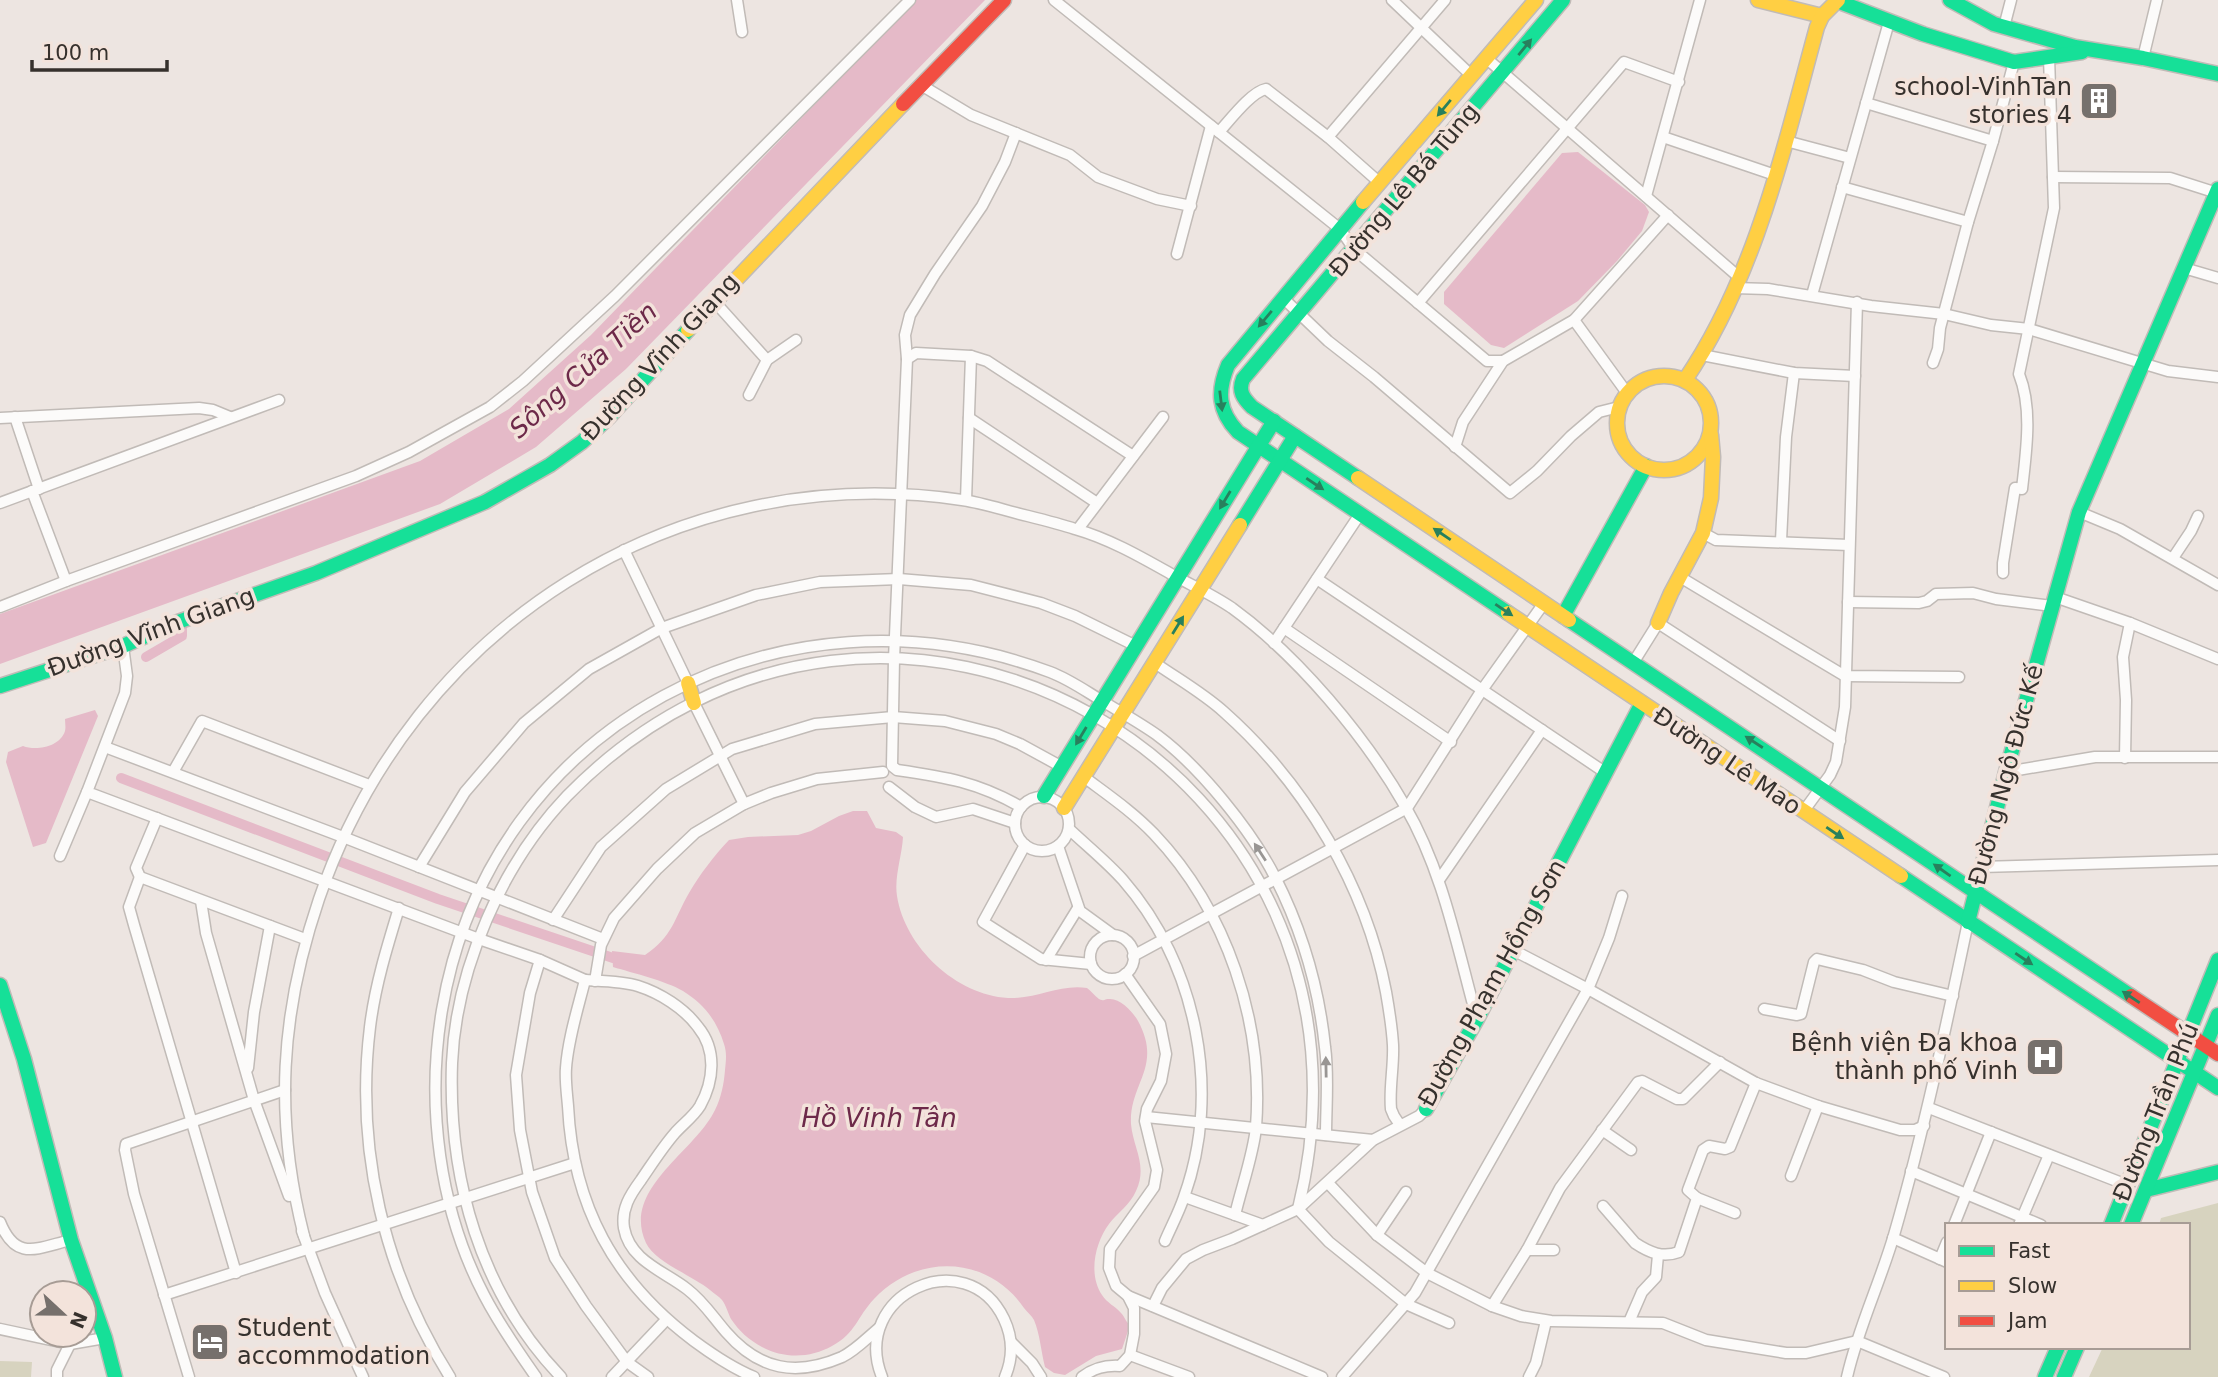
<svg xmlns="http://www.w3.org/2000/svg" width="2218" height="1377" font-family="'DejaVu Sans',sans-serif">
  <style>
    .green { fill: #d7d3bf }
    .water { fill: #e5bac8 }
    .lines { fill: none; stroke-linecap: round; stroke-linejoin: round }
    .canal { stroke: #e5bac8; stroke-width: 10 }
    .street-casing { stroke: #c1bbb7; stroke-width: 13 }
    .fast-casing { stroke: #c1bbb7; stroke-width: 17 }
    .slow-casing { stroke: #c1bbb7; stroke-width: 17 }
    .jam-casing { stroke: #c1bbb7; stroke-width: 17 }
    .street { stroke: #fcfbfa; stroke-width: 10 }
    .fast { stroke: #16e098; stroke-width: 14 }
    .slow { stroke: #ffcf43; stroke-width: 14 }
    .jam { stroke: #f24e42; stroke-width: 14 }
    .oneway { fill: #28805d }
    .oneway2 { fill: #999694 }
    .labels { text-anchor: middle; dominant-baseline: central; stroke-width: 7; stroke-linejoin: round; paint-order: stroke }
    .poi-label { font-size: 24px; fill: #36312d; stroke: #f3e3db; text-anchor: end }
    .street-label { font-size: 24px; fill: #36312d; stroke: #f3e3db }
    .water-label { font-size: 26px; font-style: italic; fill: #6d2949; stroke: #f3e3db }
  </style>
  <rect width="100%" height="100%" fill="#ede5e1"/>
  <!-- green -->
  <g class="green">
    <polygon points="2218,1203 2218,1377 2089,1377 2103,1347 2188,1347 2188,1225 2159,1225 2161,1218"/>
    <polygon points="0,1361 32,1362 31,1377 0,1377"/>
  </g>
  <!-- water -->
  <g class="water">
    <polygon points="916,0 985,0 626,369 536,447 440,504 0,664 0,614 420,461 509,409 591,335"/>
    <polygon points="1578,152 1645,205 1649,212 1642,231 1617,261 1578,301 1504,348 1491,345 1444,304 1444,292 1562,153"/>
    <path d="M95 710 98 716 46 843 33 847 6 762 8 752 23 746C36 751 60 747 65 731 66 727 65 723 65 719Z"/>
    <path d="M853 811H867L876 828 896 832 903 837C902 856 894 877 897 896 905 947 956 995 1008 998 1038 999 1059 984 1087 988 1091 991 1095 996 1099 999 1106 1002 1102 999 1109 999 1120 998 1133 1012 1138 1021 1163 1067 1129 1083 1131 1124 1133 1148 1148 1165 1136 1191 1130 1205 1117 1213 1109 1224 1095 1243 1088 1274 1102 1295 1107 1303 1115 1306 1121 1313 1125 1317 1125 1321 1130 1325L1122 1349 1096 1356 1065 1375 1054 1373 1045 1367C1041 1352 1040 1334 1034 1320 1032 1316 1027 1312 1024 1308 988 1255 917 1253 874 1299 857 1317 856 1333 832 1346 811 1358 784 1359 762 1347 749 1340 739 1331 731 1319 728 1313 726 1305 722 1300 719 1296 713 1293 710 1290 693 1276 655 1262 646 1243 621 1189 695 1152 715 1110 721 1098 724 1084 725 1070 726 1060 727 1053 724 1044 717 1021 704 1004 683 991 666 981 633 973 613 967L612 951 645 955C673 936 674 919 689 893 700 874 714 856 729 840L748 837 798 835 811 831 839 816Z"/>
  </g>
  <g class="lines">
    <!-- canal -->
    <g class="canal">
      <polyline points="146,657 182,636 182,624"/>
      <polyline points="121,778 438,899 613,958"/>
    </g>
    <!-- street casing -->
    <g class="street-casing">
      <g id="street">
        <polyline points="737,0 742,32"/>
        <polyline points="1054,0 1340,229 1354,249 1487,361 1503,361"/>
        <polyline points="1392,0 1472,76"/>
        <polyline points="2004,27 2011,0"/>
        <polyline points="1486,58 1740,278"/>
        <polyline points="2143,58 2157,0"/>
        <polyline points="921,85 971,115 1070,155 1098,177 1157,199 1191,206"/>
        <polyline points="1866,103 1993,141"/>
        <path d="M1219 132C1230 120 1251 92 1266 89L1328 137 1380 183"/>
        <polyline points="1328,137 1445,0"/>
        <polyline points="1663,137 1775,175"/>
        <polyline points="1786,141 1850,158"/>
        <polyline points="2053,177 2170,178 2217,193"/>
        <polyline points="1842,187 1968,222"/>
        <polyline points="1646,196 1700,0"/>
        <polyline points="1177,254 1211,126"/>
        <polyline points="2184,268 2218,278"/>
        <polyline points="1734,288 1768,289 1871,306 1944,314 1991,325 2029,329 2168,371 2218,377"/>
        <polyline points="1812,295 1889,22"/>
        <polyline points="1283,298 1328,341 1374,377 1510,493 1537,471 1571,436 1599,412 1619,407"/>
        <polyline points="714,301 767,360"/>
        <polyline points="1418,303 1624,62 1679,82"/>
        <polyline points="1574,320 1627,393"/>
        <polyline points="1702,355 1794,373 1855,376"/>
        <polyline points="907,359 905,335 910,315 935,274 982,206 1005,162 1016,133"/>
        <polyline points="1933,363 1938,349 1940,328 1968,222 1993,141 2014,62"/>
        <polyline points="749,395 767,360 796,340"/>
        <polyline points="15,417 39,489"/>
        <polyline points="0,418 199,408 213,410 230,417"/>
        <polyline points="969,418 1097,503"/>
        <polyline points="1455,447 1463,422 1503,361 1574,320 1668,215"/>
        <polyline points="32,491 66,581"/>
        <polyline points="966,500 971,356"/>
        <polyline points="0,503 279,400"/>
        <polyline points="2079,512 2120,529 2218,585"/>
        <polyline points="1078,529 1163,417"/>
        <polyline points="1703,533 1716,540 1849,545"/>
        <polyline points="1781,541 1786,437 1794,373"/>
        <polyline points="624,550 688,683"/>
        <polyline points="2173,558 2191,531 2198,516"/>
        <path d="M2003 573V563L2015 488 2022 489C2026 452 2033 409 2019 374L2054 208 2049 57"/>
        <polyline points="1680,577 1845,676 1959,677"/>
        <polyline points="1317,579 1606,773"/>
        <polyline points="2055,597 2130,623 2218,659"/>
        <polyline points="1848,602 1919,603 1927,601 1936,594 1973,593 1996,599 2052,606"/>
        <polyline points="0,607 66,581 356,476 409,452 490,407 523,381 615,296 910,0"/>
        <polyline points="1284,628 1451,742"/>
        <polyline points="1274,643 1360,514"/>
        <path d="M123 646 127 676 125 693 87 792 479 939 540 960 585 980C578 1008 568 1039 566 1068 565 1080 567 1094 568 1106 573 1206 614 1281 694 1341 713 1355 732 1368 754 1377"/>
        <path d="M1155 663C1178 679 1203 693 1224 712 1305 784 1366 886 1386 992 1389 1009 1392 1028 1393 1045 1394 1066 1389 1088 1391 1109L1394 1116 1400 1125"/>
        <polyline points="1633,663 1658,623 1840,741"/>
        <polyline points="694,703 744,804"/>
        <polyline points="105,747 343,837 603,939"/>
        <polyline points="2125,758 2126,700 2123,657 2130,623"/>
        <polyline points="173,772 202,721 369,785"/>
        <polyline points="2006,772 2095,757 2218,757"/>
        <path d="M1084 777C1108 795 1133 812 1154 834 1227 911 1264 1022 1256 1127 1254 1152 1241 1189 1235 1215"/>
        <polyline points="889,787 915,807 936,817 973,809 1015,823"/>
        <circle cx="1042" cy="824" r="27"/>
        <path d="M1021 807C978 782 945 777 897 770L892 766 894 659 907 359 916 353 971 356 987 361 1133 456"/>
        <polyline points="1803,812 1830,775 1836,762 1845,707 1857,302"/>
        <polyline points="157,818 136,868 140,877 305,939"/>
        <path d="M1069 829C1087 846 1107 862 1123 880 1197 965 1222 1091 1184 1197 1179 1212 1171 1227 1165 1241"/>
        <polyline points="1025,845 983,922 1041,959 1091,964"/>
        <polyline points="1058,846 1080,911 1113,935"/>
        <polyline points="60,856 87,792"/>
        <polyline points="419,867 465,792 524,723 589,669 662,628 756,595 820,582 899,579 971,585 1041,603 1075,616 1136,646"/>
        <polyline points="1981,867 2218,860"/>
        <polyline points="140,877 129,907 134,925 236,1273"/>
        <polyline points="1439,880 1542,730"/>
        <polyline points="201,901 206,933 254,1100 289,1196"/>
        <path d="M399 908C387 947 375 986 370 1027 355 1149 384 1273 450 1377"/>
        <polyline points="553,920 601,847 666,789 732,749 815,724 893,717 945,721 996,734 1020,744 1062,767"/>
        <circle cx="1112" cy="957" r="22"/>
        <polyline points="1513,950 1588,989 1756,1083 1818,1106 1900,1130 1915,1130 1924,1126"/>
        <polyline points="1133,956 1407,808 1482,690 1544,603"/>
        <polyline points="540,960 530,993 516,1075 520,1130 532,1192 555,1258 586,1306 627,1362 648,1377"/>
        <polyline points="1046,960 1078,908"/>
        <path d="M585 980C602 981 622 981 638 986 660 993 684 1008 698 1027 717 1050 714 1081 700 1106 694 1116 683 1124 675 1133 662 1148 652 1164 641 1180 630 1195 621 1209 624 1228 630 1261 664 1271 687 1289 703 1301 713 1317 726 1332 759 1370 796 1377 842 1357 856 1350 868 1337 879 1328"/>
        <polyline points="595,981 601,945 614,918 657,869 695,833 744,804 771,793 817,779 883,772"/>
        <polyline points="1764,1009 1797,1015 1801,1014 1814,962 1817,959 1863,970 1894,982 1953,996"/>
        <polyline points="248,1068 254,1012 270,926"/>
        <polyline points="1929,1108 2127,1185"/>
        <polyline points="1146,1117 1373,1140"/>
        <polyline points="1602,1130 1631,1150"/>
        <polyline points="1911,1171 2041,1225"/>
        <polyline points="1791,1176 1818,1106"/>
        <polyline points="1328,1183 1377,1235 1427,1273 1492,1306 1521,1316 1551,1321 1663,1323 1706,1340 1786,1353 1806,1353 1857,1341 1944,1377"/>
        <polyline points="1185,1197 1263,1225"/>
        <polyline points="1697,1198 1735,1213"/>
        <path d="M1603 1206 1635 1243C1650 1253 1663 1258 1679 1252L1697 1198 1688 1190 1703 1150 1709 1146 1725 1149 1730 1147 1756 1083"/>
        <path d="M0 1222C16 1262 37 1248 71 1240"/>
        <polyline points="1954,1225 1991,1132"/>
        <polyline points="2019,1225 2049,1155"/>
        <polyline points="302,1231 325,1293 363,1377"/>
        <polyline points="1377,1235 1406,1192"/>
        <path d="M304 1236C274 1118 280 1014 319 899 412 627 674 458 962 500 984 503 1006 511 1028 516 1044 520 1060 524 1075 529 1110 539 1141 557 1173 575 1193 586 1213 595 1232 608 1298 656 1365 736 1405 806 1443 871 1457 947 1477 1019"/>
        <polyline points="1893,1238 1947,1262"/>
        <polyline points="1527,1250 1554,1250"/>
        <polyline points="1940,1259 1947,1242"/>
        <polyline points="164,1295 575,1163"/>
        <polyline points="1128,1296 1322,1377"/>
        <polyline points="1153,1306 1162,1288 1186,1259 1203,1250 1232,1239 1298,1209 1373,1140 1419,1116 1426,1109"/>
        <polyline points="1492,1306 1527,1250 1560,1188 1638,1082 1642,1081 1677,1099 1683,1099 1720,1062"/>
        <polyline points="1629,1322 1642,1292 1656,1277 1658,1255"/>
        <polyline points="0,1329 70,1344 105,1338"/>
        <polyline points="1011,1342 1032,1363 1041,1377"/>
        <polyline points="1130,1355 1189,1377"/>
        <polyline points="57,1377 57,1370 70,1344"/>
        <polyline points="189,1377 134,1194 125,1150 126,1144 285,1090"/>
        <path d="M536 1377C517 1350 499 1324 484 1295 439 1209 426 1105 442 1010 490 723 782 572 1050 672 1069 679 1087 692 1104 702 1122 713 1140 723 1157 735 1200 767 1251 830 1275 877 1302 930 1319 989 1325 1047 1329 1076 1326 1106 1326 1135"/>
        <path d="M561 1377C480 1292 448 1179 452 1063 456 969 502 864 567 796 885 470 1408 768 1298 1209L1329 1242 1406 1304 1449 1323"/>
        <polyline points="612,1377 666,1320"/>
        <path d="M882 1377C849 1294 967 1241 1004 1319 1013 1338 1013 1358 1005 1377"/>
        <path d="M1082 1377C1094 1368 1105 1365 1120 1366L1130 1355 1134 1334V1308L1128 1296 1116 1286 1109 1268 1110 1249 1154 1187 1157 1170 1145 1121 1147 1109 1161 1081 1166 1054 1160 1024 1125 974"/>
        <polyline points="1342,1377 1415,1293 1588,989 1609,938 1622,896"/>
        <polyline points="1529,1377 1536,1363 1546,1321"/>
        <path d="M1847 1377C1858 1328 1880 1283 1894 1235 1924 1131 1946 1027 1968 922"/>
      </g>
    </g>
    <!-- fast casing -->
    <g class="fast-casing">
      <g id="fast">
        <polyline points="1950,0 1994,24 2075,47 2143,58 2218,74"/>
        <polyline points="1837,1 1923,34 2014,62 2082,52"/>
        <path d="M1363 202 1228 365C1217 391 1218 411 1238 432L1508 613"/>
        <path d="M1358 478 1252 407C1243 398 1238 391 1243 379L1563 0"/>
        <polyline points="1240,525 1295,436"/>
        <polyline points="1563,616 1646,466"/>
        <polyline points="1569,620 2131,996"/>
        <polyline points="0,686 123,646 175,623 316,573 485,502 550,465 582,442 609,417 688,330"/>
        <polyline points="1044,796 1274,421"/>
        <polyline points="1901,876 2218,1088"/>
        <polyline points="1968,922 2006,772 2079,512 2218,189"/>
        <polyline points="0,985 24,1059 71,1240 105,1338 115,1377"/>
        <polyline points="1426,1109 1477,1019 1642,703"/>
        <polyline points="2146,1190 2218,1172"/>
        <polyline points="2111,1225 2218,960"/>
        <polyline points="2131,1225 2218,1015"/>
        <polyline points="2045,1377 2058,1347"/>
        <polyline points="2064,1377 2077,1347"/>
      </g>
    </g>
    <!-- slow casing -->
    <g class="slow-casing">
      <g id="slow">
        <polyline points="1758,0 1822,16"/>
        <polyline points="1363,202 1536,0"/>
        <polyline points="688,330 903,104"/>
        <circle cx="1664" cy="423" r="47"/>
        <path d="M1685 380C1756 276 1784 147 1817 27L1822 16 1838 0"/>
        <polyline points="1358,478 1569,620"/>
        <polyline points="1508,613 1901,876"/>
        <polyline points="1658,623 1671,593 1703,533 1711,498 1713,457 1711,435"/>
        <polyline points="688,683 694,703"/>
        <polyline points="1064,808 1240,525"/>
      </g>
    </g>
    <!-- jam casing -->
    <g class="jam-casing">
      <g id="jam">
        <polyline points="903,104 1004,0"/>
        <polyline points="2131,996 2218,1054"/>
      </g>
    </g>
    <!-- street -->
    <use href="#street" class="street"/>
    <!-- fast -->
    <use href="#fast" class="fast"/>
    <!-- slow -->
    <use href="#slow" class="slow"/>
    <!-- jam -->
    <use href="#jam" class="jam"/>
  </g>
  <!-- one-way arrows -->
  <defs><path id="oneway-solid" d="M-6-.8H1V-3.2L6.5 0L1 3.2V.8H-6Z" transform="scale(1.75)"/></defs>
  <g class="oneway">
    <use href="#oneway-solid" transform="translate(1525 47) rotate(-51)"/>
    <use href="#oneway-solid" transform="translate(1444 108) rotate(130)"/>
    <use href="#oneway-solid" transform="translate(1265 319) rotate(130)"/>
    <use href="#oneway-solid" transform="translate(1221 401) rotate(83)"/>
    <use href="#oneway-solid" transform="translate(1315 484) rotate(34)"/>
    <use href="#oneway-solid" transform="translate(1225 500) rotate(121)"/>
    <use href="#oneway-solid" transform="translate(1442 534) rotate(-146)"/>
    <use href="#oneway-solid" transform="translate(1504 610) rotate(34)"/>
    <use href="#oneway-solid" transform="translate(1178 625) rotate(-58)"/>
    <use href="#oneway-solid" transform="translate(1081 736) rotate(121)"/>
    <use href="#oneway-solid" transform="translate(1754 742) rotate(-147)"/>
    <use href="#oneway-solid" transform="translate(1835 833) rotate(34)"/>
    <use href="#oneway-solid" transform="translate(1942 870) rotate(-145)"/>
    <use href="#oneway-solid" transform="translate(2024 959) rotate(34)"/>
    <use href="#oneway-solid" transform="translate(2131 997) rotate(-146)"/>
  </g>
  <g class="oneway2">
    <use href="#oneway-solid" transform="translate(1260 852) rotate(-123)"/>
    <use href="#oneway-solid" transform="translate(1326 1067) rotate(-91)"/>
  </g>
  <!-- icons -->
  <defs>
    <g id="building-square" transform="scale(2.0125)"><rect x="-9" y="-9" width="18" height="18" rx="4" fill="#76706c" stroke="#f3e3db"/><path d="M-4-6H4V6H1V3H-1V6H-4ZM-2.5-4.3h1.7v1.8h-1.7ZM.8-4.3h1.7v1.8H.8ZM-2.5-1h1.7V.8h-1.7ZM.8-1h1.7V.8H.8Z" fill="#fff"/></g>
    <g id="hospital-square" transform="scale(2.0125)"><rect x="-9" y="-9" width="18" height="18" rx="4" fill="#76706c" stroke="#f3e3db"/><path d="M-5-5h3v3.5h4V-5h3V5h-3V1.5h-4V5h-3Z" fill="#fff"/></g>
    <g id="hotel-square" transform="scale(2.0125)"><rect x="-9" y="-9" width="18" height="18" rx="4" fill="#76706c" stroke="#f3e3db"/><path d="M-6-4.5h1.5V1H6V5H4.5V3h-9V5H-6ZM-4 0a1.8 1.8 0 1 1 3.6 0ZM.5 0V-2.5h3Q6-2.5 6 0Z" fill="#fff"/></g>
  </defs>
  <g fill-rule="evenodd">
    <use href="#building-square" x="2099" y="101"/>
    <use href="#hospital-square" x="2045" y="1057"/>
    <use href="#hotel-square" x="210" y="1342"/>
  </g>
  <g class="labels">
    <!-- poi labels -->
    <g class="poi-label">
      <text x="2072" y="87">school-VinhTan<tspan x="2072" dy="28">stories 4</tspan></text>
      <text x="2018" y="1043">Bệnh viện Đa khoa<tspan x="2018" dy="28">thành phố Vinh</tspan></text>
      <text x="237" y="1328" text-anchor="start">Student<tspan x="237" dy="28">accommodation</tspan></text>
    </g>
    <!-- street labels -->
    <g class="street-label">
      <text transform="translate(1404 190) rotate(-50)">Đường Lê Bá Tùng</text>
      <text transform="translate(660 357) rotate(-47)">Đường Vĩnh Giang</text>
      <text transform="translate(151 632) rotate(-20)">Đường Vĩnh Giang</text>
      <text transform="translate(1727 761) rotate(34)">Đường Lê Mao</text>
      <text transform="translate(2006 775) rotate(-75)">Đường Ngô Đức Kế</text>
      <text transform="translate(1492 983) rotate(-61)">Đường Phạm Hồng Sơn</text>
      <text transform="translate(2156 1112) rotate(-68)">Đường Trần Phú</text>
    </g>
    <!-- water labels -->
    <g class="water-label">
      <text transform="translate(583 370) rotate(-42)">Sông Cửa Tiền</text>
      <text x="879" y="1118">Hồ Vinh Tân</text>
    </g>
  </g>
  <!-- legend -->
  <rect x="1945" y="1223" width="245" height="126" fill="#f3e3db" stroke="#a79c95" stroke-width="2"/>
  <rect x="1959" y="1246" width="35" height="10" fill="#16e098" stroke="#a79c95" stroke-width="2"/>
  <text x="2008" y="1258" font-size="21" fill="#36312d">Fast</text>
  <rect x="1959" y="1281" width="35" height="10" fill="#ffcf43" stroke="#a79c95" stroke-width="2"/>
  <text x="2008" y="1293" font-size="21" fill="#36312d">Slow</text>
  <rect x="1959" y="1316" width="35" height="10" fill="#f24e42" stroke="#a79c95" stroke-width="2"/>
  <text x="2008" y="1328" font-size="21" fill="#36312d">Jam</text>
  <!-- north arrow -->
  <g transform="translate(63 1314) rotate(112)"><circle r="33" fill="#f3e3db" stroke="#a79c95" stroke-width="2"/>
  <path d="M0-5L12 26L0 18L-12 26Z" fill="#76706c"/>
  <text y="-10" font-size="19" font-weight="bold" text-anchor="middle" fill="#36312d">N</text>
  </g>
  <!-- scale -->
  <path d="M32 60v10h135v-10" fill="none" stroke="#36312d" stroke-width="3.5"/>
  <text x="42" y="60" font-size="21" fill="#36312d" stroke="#f3e3db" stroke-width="5" paint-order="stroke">100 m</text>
</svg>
